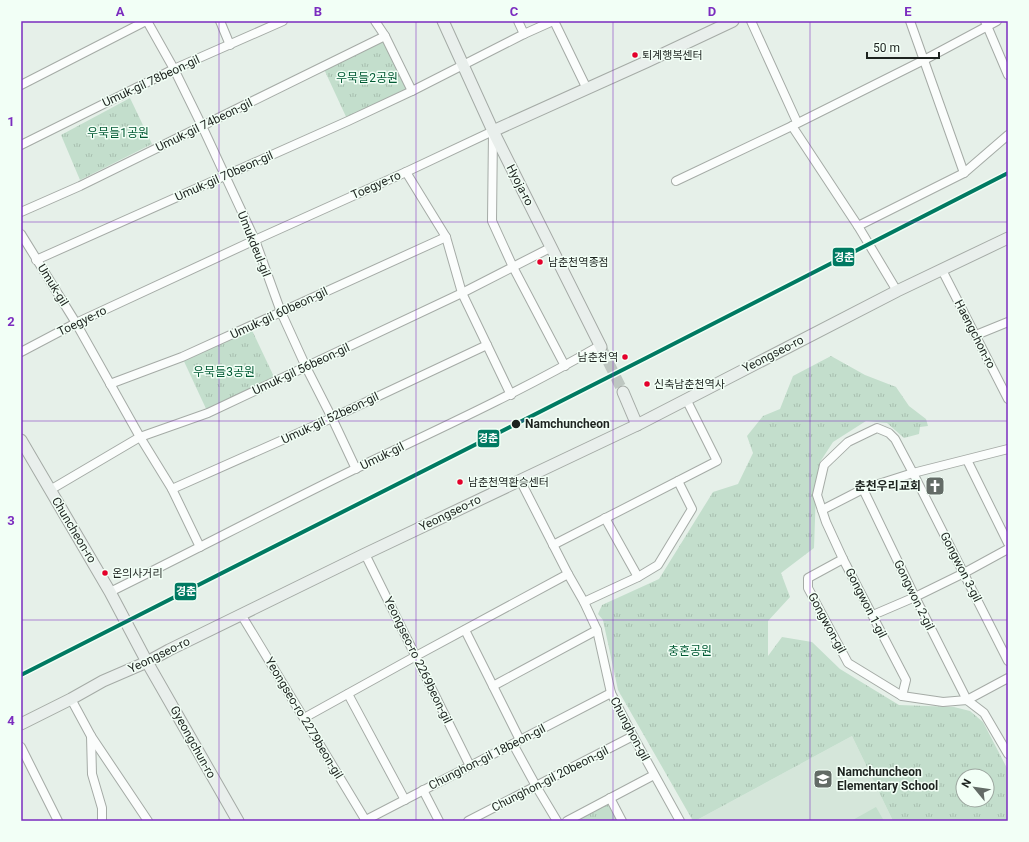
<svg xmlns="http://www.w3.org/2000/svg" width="1029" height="842" font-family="Roboto,'Noto Sans KR',sans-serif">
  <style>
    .built { fill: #d5e6da }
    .park { fill: url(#park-tufts); fill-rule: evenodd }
    .pitch { fill: #c3decc }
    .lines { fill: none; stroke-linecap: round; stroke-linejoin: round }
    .secondary-tunnel { stroke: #bec7c1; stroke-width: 11; stroke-dasharray: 11 5.5; stroke-linecap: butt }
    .street-casing { stroke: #a5aba6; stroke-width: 10 }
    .secondary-casing { stroke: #a5aba6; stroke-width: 13 }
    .street { stroke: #fbfdfc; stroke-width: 8 }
    .secondary { stroke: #e9efec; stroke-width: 11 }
    .rail-1-casing { stroke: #f2fff6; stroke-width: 7 }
    .rail-1 { stroke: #007a62; stroke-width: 4 }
    .grid { fill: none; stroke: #7b2cbf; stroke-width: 1; stroke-opacity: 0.55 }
    .bus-dot { fill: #e4002b; stroke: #f2fff6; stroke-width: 1.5 }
    .stop-dot { fill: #1d231f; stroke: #f2fff6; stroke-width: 1.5 }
    .labels { text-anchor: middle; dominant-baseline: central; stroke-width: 3; stroke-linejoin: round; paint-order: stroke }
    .bus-label { font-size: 11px; fill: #1d231f; stroke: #f2fff6; text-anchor: start }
    .park-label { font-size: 12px; fill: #025a34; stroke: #f2fff6 }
    .street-label { font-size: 12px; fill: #1d231f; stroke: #f2fff6 }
    .stop-label { font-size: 12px; font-weight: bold; fill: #1d231f; stroke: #f2fff6; text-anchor: start }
    .poi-label { font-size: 12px; font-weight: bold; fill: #1d231f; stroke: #f2fff6; text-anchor: end }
    .line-badge { stroke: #f2fff6; stroke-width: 1.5 }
    .badge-label { font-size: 11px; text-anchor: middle; font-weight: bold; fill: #fff }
    .neatline { fill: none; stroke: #7b2cbf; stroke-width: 1.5 }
    .grid-label { font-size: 13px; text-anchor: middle; font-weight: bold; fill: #7b2cbf }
  </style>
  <defs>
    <pattern id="park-tufts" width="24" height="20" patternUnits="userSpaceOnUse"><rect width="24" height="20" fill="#c3decc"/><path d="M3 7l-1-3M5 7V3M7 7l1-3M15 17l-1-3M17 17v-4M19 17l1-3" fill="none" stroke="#a7beaf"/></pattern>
  </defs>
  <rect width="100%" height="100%" fill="#e6f0e9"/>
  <!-- built -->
  <polygon class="built" points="852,736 893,821 695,821"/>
  <!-- park -->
  <g class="park">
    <polygon points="385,36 412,91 348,121 323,67"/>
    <polygon points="130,98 152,144 80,180 61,135"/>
    <polygon points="250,326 276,381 208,413 182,357"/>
    <path d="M831 356 865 375 896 387 909 406 926 419 928 426 920 427 919 434 904 438 887 423 866 421 833 442 820 462 816 491 814 548 781 573 790 597 768 621V656L782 637 812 642 840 669 899 705 954 707 970 711 983 722 1008 770V821H893L852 736 695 821H693L618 690 603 620 598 614 602 605 659 579 713 492 738 484 753 453 747 436 763 416 780 409 793 376ZM963 776H987V800H963Z"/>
    <polygon points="607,802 617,821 572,821"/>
  </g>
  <!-- pitch -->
  <polygon class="pitch" points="876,807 884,821 851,821"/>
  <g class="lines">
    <!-- secondary-tunnel -->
    <polyline class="secondary-tunnel" points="601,347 623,392"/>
    <!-- street casing -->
    <g class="street-casing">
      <g id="street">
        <polyline points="147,21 174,69 202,126 255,240 281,312 306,367 332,418 356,469"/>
        <polyline points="220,21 230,45"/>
        <polyline points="375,21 385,36 412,91"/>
        <polyline points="518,21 524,34"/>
        <polyline points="554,21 587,89"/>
        <polyline points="751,21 797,122"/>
        <polyline points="910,21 964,173"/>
        <polyline points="985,21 1008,75"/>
        <polyline points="21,85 146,21"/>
        <polyline points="792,126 858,226 897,291"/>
        <polyline points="21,145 174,69 283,21"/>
        <polyline points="406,172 446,237 462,293 511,395"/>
        <polyline points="676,181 792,126 924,60 997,21"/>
        <polyline points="21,212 80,186 385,36"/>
        <polyline points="858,226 964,173 1008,135"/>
        <polyline points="21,234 76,323 140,437 172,489 200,547"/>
        <polyline points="36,260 348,121 412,91 524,34 553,21"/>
        <polyline points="942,270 1008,399"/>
        <polyline points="976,335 1008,322"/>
        <polyline points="21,352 76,323 255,240 406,172 493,131 492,221 513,267 565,366"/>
        <polyline points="110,384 182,357 446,237"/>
        <polyline points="967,460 1008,543"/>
        <polyline points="520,480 568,574 584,602 597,630 611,693 633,736 680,821"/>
        <polyline points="172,489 332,418 487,345"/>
        <polyline points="863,489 915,597 967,700"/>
        <polyline points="50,490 140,437 208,413 462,293 552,247"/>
        <polyline points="822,510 863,489 913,473 1008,449"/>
        <polyline points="605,518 638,577"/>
        <polyline points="553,545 717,461 686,399"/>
        <polyline points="365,554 470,766"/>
        <polyline points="843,559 808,578 808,588 848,663 902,696 943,702 967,700 984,713 1008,754"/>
        <path d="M110 592C193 551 275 508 357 468 439 429 522 391 601 345"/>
        <polyline points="584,602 638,577 658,565 692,509 678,481"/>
        <polyline points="873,615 915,597 964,573 1008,549"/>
        <polyline points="242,616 366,821"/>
        <polyline points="465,630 520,740"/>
        <polyline points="493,686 597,630"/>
        <polyline points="348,694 405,800"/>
        <polyline points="902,696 906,680 843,559 826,522 817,495 824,465 848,442 877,428 889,433 895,439 913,473 1008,661"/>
        <polyline points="71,699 91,736 148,821"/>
        <polyline points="967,700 1008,678"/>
        <polyline points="304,718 416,656 568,574"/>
        <polyline points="91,736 92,774 102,808 102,821"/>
        <polyline points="513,744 536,786 557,821"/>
        <polyline points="21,747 58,821"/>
        <polyline points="423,790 439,821"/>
        <polyline points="610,798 622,821"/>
        <polyline points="364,821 611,693"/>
        <polyline points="468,821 633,736"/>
        <polyline points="567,821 654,775"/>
      </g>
    </g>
    <!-- secondary casing -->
    <g class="secondary-casing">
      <g id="secondary">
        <polyline points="443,21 493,131 601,347"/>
        <polyline points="493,131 646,62 733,21"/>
        <polyline points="623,392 637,425"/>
        <polyline points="21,440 110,592 147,662 238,821"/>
        <polyline points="21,724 71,699 103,681 147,662 169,650 365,554 637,425 897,291 1008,238"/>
      </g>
    </g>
    <!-- street -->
    <use href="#street" class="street"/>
    <!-- secondary -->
    <use href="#secondary" class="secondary"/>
    <!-- rail-1 casing -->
    <g class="rail-1-casing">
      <polyline id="rail-1" points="21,675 648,357 1008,173"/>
    </g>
    <!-- rail-1 -->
    <use href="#rail-1" class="rail-1"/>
  </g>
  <!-- grid -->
  <path class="grid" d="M219 21V821M416 21V821M613 21V821M810 21V821M21 222H1008M21 421H1008M21 620H1008"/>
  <!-- icons -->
  <defs>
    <g id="church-square" transform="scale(1)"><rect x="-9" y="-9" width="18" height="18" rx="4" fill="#636b66" stroke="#f2fff6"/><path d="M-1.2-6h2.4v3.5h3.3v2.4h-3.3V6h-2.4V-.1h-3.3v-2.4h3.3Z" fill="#fff"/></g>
    <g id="school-square" transform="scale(1)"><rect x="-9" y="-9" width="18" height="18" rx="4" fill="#636b66" stroke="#f2fff6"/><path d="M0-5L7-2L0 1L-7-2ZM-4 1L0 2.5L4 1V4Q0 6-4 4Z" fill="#fff"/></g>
  </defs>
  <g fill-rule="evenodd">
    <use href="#church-square" x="935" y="486"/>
    <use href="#school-square" x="823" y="779"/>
  </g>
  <!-- markers -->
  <g class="bus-dot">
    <circle cx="635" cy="55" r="3.5"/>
    <circle cx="540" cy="262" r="3.5"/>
    <circle cx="625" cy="357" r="3.5"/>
    <circle cx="647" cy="384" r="3.5"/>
    <circle cx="460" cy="482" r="3.5"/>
    <circle cx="105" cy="573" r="3.5"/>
  </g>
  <circle class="stop-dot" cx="516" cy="424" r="5"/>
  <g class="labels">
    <!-- bus labels -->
    <g class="bus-label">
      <text x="642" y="55">퇴계행복센터</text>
      <text x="548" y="262">남춘천역종점</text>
      <text x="618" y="357" text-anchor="end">남춘천역</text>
      <text x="654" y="384">신축남춘천역사</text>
      <text x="468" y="482">남춘천역환승센터</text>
      <text x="112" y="573">온의사거리</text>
    </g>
    <!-- park labels -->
    <g class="park-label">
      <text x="367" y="78">우묵들2공원</text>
      <text x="118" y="133">우묵들1공원</text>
      <text x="224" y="372">우묵들3공원</text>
      <text x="690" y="651">충혼공원</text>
    </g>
    <!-- street labels -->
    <g class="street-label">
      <text transform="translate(151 81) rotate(-25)">Umuk-gil 78beon-gil</text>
      <text transform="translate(204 125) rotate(-26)">Umuk-gil 74beon-gil</text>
      <text transform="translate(224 176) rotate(-24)">Umuk-gil 70beon-gil</text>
      <text transform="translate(376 185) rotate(-24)">Toegye-ro</text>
      <text transform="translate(520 185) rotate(63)">Hyoja-ro</text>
      <text transform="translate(254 244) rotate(68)">Umukdeul-gil</text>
      <text transform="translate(53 285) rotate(58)">Umuk-gil</text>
      <text transform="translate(279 313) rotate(-25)">Umuk-gil 60beon-gil</text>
      <text transform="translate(82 321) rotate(-26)">Toegye-ro</text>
      <text transform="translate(975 334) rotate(63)">Haengchon-ro</text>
      <text transform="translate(773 354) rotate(-27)">Yeongseo-ro</text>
      <text transform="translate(301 369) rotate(-25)">Umuk-gil 56beon-gil</text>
      <text transform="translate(330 418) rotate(-25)">Umuk-gil 52beon-gil</text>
      <text transform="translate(382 456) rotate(-26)">Umuk-gil</text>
      <text transform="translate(450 513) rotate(-26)">Yeongseo-ro</text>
      <text transform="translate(74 530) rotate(59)">Chuncheon-ro</text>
      <text transform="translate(961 567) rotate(63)">Gongwon 3-gil</text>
      <text transform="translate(914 595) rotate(64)">Gongwon 2-gil</text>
      <text transform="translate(866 603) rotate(63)">Gongwon 1-gil</text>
      <text transform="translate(827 623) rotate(62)">Gongwon-gil</text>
      <text transform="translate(159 655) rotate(-26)">Yeongseo-ro</text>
      <text transform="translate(418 660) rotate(64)">Yeongseo-ro 2269beon-gil</text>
      <text transform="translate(304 718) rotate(59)">Yeongseo-ro 2279beon-gil</text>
      <text transform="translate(630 729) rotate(62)">Chunghon-gil</text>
      <text transform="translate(193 742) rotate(61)">Gyeongchun-ro</text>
      <text transform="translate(487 757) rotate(-27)">Chunghon-gil 18beon-gil</text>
      <text transform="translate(550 779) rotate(-27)">Chunghon-gil 20beon-gil</text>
    </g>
    <!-- stop labels -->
    <g class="stop-label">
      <text x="525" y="424">Namchuncheon</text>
    </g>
    <!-- poi labels -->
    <g class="poi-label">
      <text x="921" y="486">춘천우리교회</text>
      <text x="837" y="772" text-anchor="start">Namchuncheon<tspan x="837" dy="14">Elementary School</tspan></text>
    </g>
  </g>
  <g class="line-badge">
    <rect x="832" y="247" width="23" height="20" rx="4" fill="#007a62"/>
    <rect x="477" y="429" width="23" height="19" rx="4" fill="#007a62"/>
    <rect x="174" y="582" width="23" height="19" rx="4" fill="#007a62"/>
  </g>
  <g class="badge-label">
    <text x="844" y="261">경춘</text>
    <text x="488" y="442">경춘</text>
    <text x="186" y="595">경춘</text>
  </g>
  <!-- border -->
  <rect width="1029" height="842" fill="none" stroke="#f2fff6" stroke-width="44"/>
  <!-- north arrow -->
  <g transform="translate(975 788) rotate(299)"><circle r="19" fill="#f2fff6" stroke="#9da7a0"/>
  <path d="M0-3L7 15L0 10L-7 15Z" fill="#636b66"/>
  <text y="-6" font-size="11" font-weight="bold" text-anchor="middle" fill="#1d231f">N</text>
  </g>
  <!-- scale -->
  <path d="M867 52v6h72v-6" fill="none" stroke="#1d231f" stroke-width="2"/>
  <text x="873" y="52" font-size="12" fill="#1d231f" stroke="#f2fff6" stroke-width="3" paint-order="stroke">50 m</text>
  <rect x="22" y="22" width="985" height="798" class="neatline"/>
  <g class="grid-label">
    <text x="120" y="16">A</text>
    <text x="318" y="16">B</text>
    <text x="514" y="16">C</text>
    <text x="712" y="16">D</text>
    <text x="908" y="16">E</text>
    <text x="11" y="126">1</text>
    <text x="11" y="326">2</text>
    <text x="11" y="525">3</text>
    <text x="11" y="725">4</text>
  </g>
</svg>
